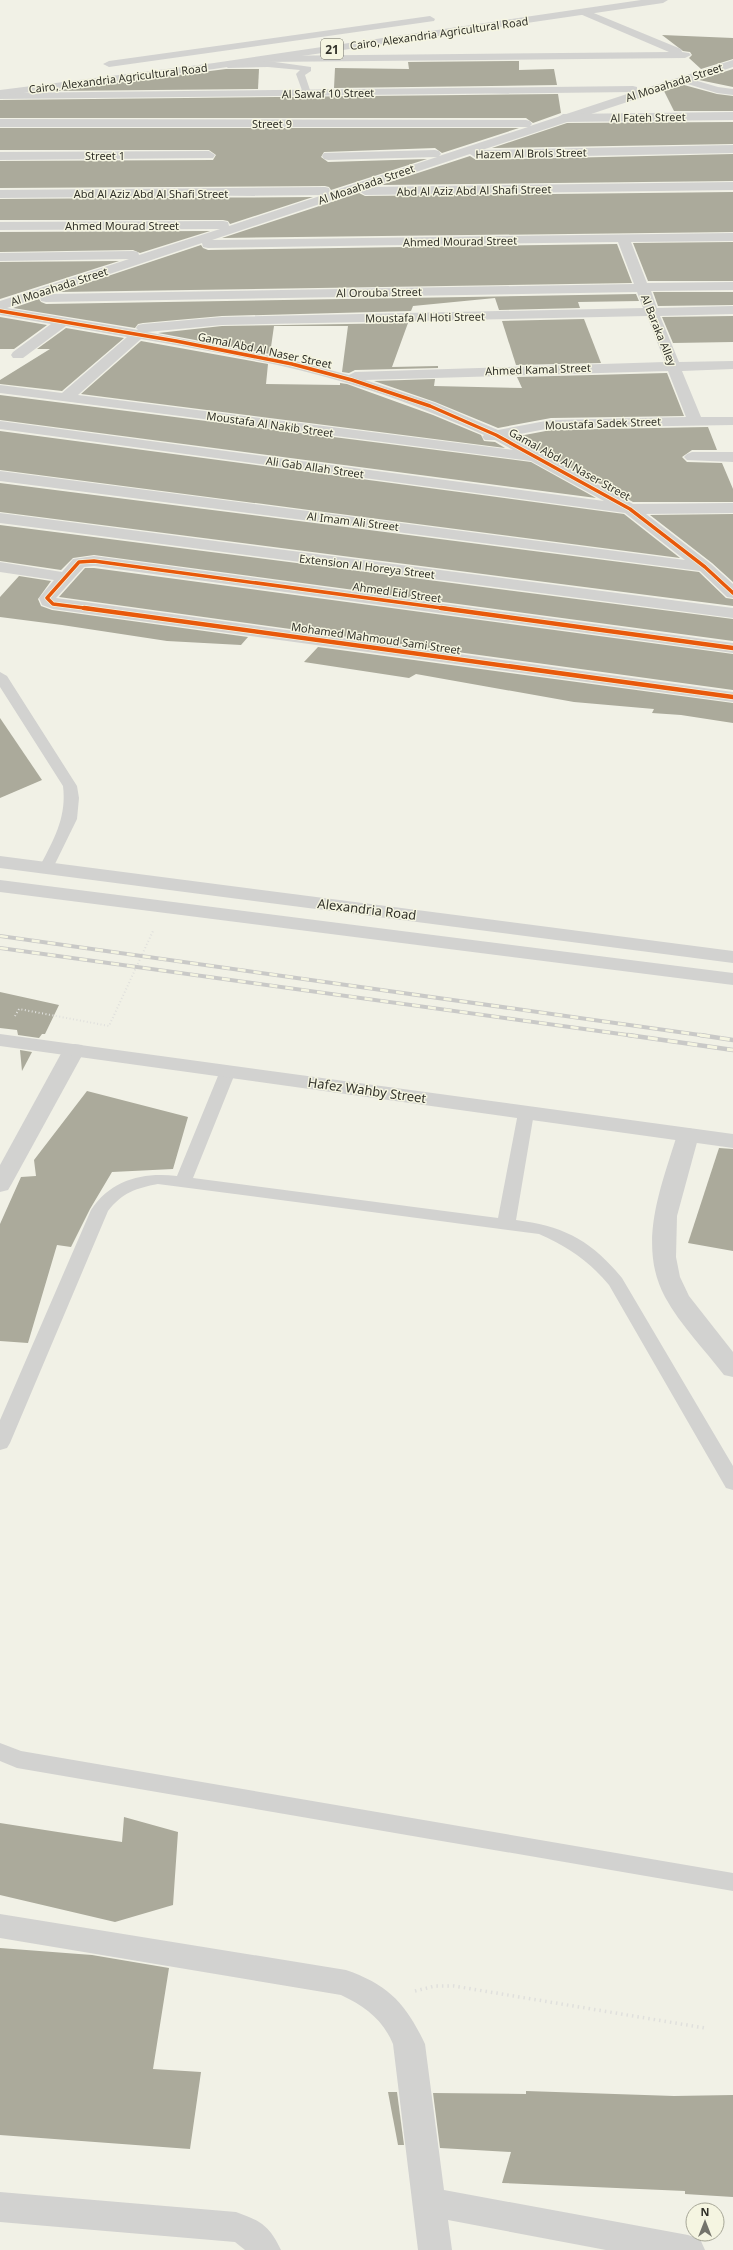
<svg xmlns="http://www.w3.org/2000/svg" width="733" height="2250" font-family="'Noto Sans',sans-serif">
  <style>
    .building { fill: #abaa9b }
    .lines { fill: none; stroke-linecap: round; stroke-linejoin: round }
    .path-far1 { stroke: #e0e0dd; stroke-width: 2; stroke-dasharray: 1 2.5; stroke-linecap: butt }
    .path { stroke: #e0e0dd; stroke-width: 3.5; stroke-dasharray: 1.5 4; stroke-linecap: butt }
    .lane { fill: #d2d2d0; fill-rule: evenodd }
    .street { fill: #d2d2d0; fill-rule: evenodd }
    .secondary { fill: #d2d2d0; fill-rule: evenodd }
    .highway { fill: #d2d2d0; fill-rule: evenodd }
    .rail-far1-casing { stroke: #c9c9c7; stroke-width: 4 }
    .rail-casing { stroke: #c9c9c7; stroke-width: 4.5 }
    .rail-far1 { stroke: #f5f5e1; stroke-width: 2.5; stroke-dasharray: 8; stroke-linecap: butt }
    .rail { stroke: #f5f5e1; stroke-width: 3; stroke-dasharray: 10; stroke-linecap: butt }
    .cycleway-far1-casing { stroke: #f5f5e1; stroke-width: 5 }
    .cycleway-casing { stroke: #f5f5e1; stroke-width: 6 }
    .cycleway-far1 { stroke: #e8590c; stroke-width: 3.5 }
    .cycleway { stroke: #e8590c; stroke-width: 4.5 }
    .labels { text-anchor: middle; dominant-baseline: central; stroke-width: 3; stroke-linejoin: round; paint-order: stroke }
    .far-street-label { font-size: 11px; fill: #313129; stroke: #f5f5e1 }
    .shield { fill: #f5f5e1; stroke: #6c6c60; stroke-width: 1 }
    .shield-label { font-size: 12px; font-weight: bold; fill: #313129 }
    .street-label { font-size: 13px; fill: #313129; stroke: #f5f5e1 }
  </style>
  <rect width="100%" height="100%" fill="#f1f1e6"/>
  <!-- building -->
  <g class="building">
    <polygon points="662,35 733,38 733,59 701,69 689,58 692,55 690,52 683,51"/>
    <polygon points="519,61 519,70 554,69 557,85 334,88 335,68 409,69 408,62"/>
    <polygon points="226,69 259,69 258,89 52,91"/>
    <polygon points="733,69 733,87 699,80"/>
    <polygon points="684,85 717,94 733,96 733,111 674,111 664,91"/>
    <polygon points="558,94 561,113 533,123 526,118 0,118 0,100"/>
    <polygon points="733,122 733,144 492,148 567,123"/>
    <polygon points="0,128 519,128 442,153 435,148 324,152 321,157 328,162 427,159 331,190 329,187 325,186 0,188 0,161 213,160 216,155 209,150 0,150"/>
    <polygon points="733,154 733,181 381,185 470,156 476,160"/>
    <polygon points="733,192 733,232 222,238 359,193 365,196"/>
    <polygon points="313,197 230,224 228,221 223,220 0,220 0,199"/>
    <polygon points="210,231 140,253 133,250 0,252 0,232"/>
    <polygon points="733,242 733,281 648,281 633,243"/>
    <polygon points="617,244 632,283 60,292 201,245 203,248 208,250"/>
    <polygon points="119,261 0,299 0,262"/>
    <polygon points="653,292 733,292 733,305 658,306"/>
    <polygon points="636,294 639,301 578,302 580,308 499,310 495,298 413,306 411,311 222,316 143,323 138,324 135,328 13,308 39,299 41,302 46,304"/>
    <polygon points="733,316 733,342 673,343 662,317"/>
    <polygon points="0,317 47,325 14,349 0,349"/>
    <polygon points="584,319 601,363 516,365 502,321"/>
    <polygon points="408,323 392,367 438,366 438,368 355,370 349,373 342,372 348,326 274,326 270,354 158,333 222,326"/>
    <polygon points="66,328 124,338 62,391 0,384 0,380 50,349 37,349"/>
    <polygon points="141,341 268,364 266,384 340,385 340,383 347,384 433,415 481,435 484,441 495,442 505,448 81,394"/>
    <polygon points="667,373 684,416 551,418 498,428 435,402 374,381 435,379 434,386 522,388 517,377"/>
    <polygon points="0,395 531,462 596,498 0,420"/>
    <polygon points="708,427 717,450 692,450 682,457 687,462 722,463 733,489 733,502 633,502 514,437 551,430"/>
    <polygon points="0,431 624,514 680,558 0,470"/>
    <polygon points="0,483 699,572 726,598 733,599 733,606 0,512"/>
    <polygon points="733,514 733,582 712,563 650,515"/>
    <polygon points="0,525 733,619 733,641 94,555 73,558 61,570 0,561"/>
    <polygon points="85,568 94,568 733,654 733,690 59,597"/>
    <polygon points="19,576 51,581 38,599 41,606 52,610 248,637 241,645 167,641 62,625 0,617 0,597"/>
    <polygon points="318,647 733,703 733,723 681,715 652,713 654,709 574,702 416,674 409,678 304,662"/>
    <polygon points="0,718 42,780 0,798"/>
    <polygon points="0,992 59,1005 45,1034 42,1034 39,1038 18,1035 17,1030 0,1028"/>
    <polygon points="20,1050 32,1052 22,1071"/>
    <polygon points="87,1091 188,1117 173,1169 112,1172 90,1209 71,1247 57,1245 28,1343 0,1341 0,1224 21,1177 36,1176 34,1160"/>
    <polygon points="719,1148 733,1149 733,1251 688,1243"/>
    <polygon points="124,1817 178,1832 173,1905 115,1922 0,1895 0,1823 122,1842"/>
    <polygon points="0,1948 92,1955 169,1968 153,2069 201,2072 190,2149 0,2135"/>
    <polygon points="526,2091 674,2096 733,2095 733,2197 685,2194 685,2191 502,2183 511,2152 440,2148 433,2093 526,2094"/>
    <polygon points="388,2092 397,2092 404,2145 398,2145"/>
  </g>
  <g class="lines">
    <!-- path-far1 -->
    <polyline class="path-far1" points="15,1016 19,1009 109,1026 153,931"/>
    <!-- path -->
    <polyline class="path" points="415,1991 435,1986 454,1986 705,2028"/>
    <!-- lane -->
    <g class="lane">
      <polygon points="268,61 311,67 311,71 305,75 311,93 310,95 303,93 296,74 300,70 268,67 228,68 224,65 228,62"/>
      <polygon points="684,77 718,87 733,89 733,95 717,93 681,82 681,78"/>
      <path d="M0 672 7 676 77 786 79 798 77 819 53 868 51 871H41L39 868C53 841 67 818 63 786L0 687Z"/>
      <path d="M228 1066 234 1067 236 1071 193 1178 498 1218 518 1113 520 1109H532L534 1113 516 1220C563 1226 591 1240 622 1278L733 1466V1490L726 1488 609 1285C590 1262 567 1246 539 1234L158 1184C136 1188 122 1193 108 1211L10 1443 7 1448 0 1450V1420L91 1210C111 1180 142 1172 177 1176L220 1071 222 1067Z"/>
      <polygon points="0,1743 21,1751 733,1873 733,1891 17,1768 0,1761"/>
    </g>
    <!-- street -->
    <g class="street">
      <polygon points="584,9 681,49 682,52 689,53 691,55 685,58 262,62 256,59 262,56 669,52 580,14 580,10"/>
      <path d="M733 60V67L482 150 733 145V153L476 158 470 154 371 187 733 182V190L365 195 359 191 212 240 733 233V241L631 242 647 283 733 282V290L651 291 657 308 733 306V314L660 316 679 362 733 361V369L682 371 701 417H733V425L551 428 510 436 633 504 733 503V513L646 514 711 564 733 584V598L727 597 700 571 0 481V471L685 560 625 513 0 429V421L604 501 531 461 0 393V385L62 393 127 337 66 326 23 358H13L11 355 13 352 51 324 0 315V301L129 259 0 261V253L133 251 138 252 139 255 220 229 0 230V222L223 221 228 222 229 226 323 195 0 198V190L325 187 329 188 330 192 437 157 328 160 324 159 322 156 324 153 435 150 439 151 441 154 439 156 528 127H0V119L526 120 530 121 532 124 530 126 633 92 0 99V93L633 86 637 87V91ZM618 242 634 284 50 294 202 243 203 247 208 248ZM637 292 643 308 222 317 143 324 138 325 136 328 138 330 7 308 40 297 41 301 46 302ZM647 316 665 362 355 372 349 375 292 360 147 332 222 325ZM141 339C210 351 280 363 347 383 394 397 439 415 484 435L482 437 485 440H495L513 450 78 395ZM668 371 686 417 551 420 498 430 435 403 365 380Z"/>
      <polygon points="209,151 215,155 213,158 0,160 0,152"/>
      <polygon points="692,452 733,452 733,462 687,460 684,457 687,454"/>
      <polygon points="0,513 733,608 733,618 0,523"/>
      <polygon points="94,556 733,643 733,653 94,566 84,567 56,598 733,692 733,702 53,609 42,605 39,598 54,580 0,572 0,562 62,572 73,559"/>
      <polygon points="74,1044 82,1045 85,1050 11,1185 8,1190 0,1192 0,1165 63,1050 66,1045"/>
      <path d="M688 1128 696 1130 699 1135 677 1216 676 1257 680 1277 689 1296 733 1352V1377L724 1375C705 1350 681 1326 665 1297 637 1245 661 1187 677 1135L680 1130Z"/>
      <path d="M0 1914 346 1970C389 1985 406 2004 425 2044L444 2190 688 2235 700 2239 705 2250H606L448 2220 452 2250H418L393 2044C383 2020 365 2006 341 1995L0 1938Z"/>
      <path d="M0 2192 236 2212C261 2221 269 2225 281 2250H245L235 2242 0 2222Z"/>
    </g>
    <!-- secondary -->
    <g class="secondary">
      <polygon points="733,112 733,120 563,122 557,118 563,114"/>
      <polygon points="0,856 733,951 733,963 0,868"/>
      <polygon points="0,880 733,973 733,985 0,892"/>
      <polygon points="0,1034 733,1134 733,1148 0,1046"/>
    </g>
    <!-- highway -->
    <g class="highway">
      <polygon points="641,0 668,0 663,3 214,69 0,96 0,90 214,63"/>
      <polygon points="430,16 435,19 434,21 109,67 103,64 109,61"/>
    </g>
    <!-- rail-far1 casing -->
    <g class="rail-far1-casing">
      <g id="rail-far1">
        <polyline points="0,936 707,1036"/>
        <polyline points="0,948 635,1036"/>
      </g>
    </g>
    <!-- rail casing -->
    <g class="rail-casing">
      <g id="rail">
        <polyline points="628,1035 733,1050"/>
        <polyline points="700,1035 733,1040"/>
      </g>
    </g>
    <!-- rail-far1 -->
    <use href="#rail-far1" class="rail-far1"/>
    <!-- rail -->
    <use href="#rail" class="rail"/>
    <!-- cycleway-far1 casing -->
    <g class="cycleway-far1-casing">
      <g id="cycleway-far1">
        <polyline points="0,311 176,341 292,364 352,380 430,406 496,435 630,509 705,567 733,593"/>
        <polyline points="92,609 53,604 47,598 79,562 94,561 449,609"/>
      </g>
    </g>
    <!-- cycleway casing -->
    <g class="cycleway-casing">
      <g id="cycleway">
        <polyline points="84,608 733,697"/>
        <polyline points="441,608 733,648"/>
      </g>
    </g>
    <!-- cycleway-far1 -->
    <use href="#cycleway-far1" class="cycleway-far1"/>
    <!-- cycleway -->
    <use href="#cycleway" class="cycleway"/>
  </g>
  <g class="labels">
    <!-- far-street labels -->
    <g class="far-street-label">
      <text transform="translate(439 33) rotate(-8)">Cairo, Alexandria Agricultural Road</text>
      <text transform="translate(118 78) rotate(-7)">Cairo, Alexandria Agricultural Road</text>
      <text transform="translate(674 82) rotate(-18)">Al Moaahada Street</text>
      <text transform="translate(328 93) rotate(-1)">Al Sawaf 10 Street</text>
      <text transform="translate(648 117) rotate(-1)">Al Fateh Street</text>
      <text x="272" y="123">Street 9</text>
      <text transform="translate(531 153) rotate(-1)">Hazem Al Brols Street</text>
      <text x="105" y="155">Street 1</text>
      <text transform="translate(366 184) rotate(-19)">Al Moaahada Street</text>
      <text transform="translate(474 190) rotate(-1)">Abd Al Aziz Abd Al Shafi Street</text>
      <text x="151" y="193">Abd Al Aziz Abd Al Shafi Street</text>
      <text x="122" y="225">Ahmed Mourad Street</text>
      <text transform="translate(460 241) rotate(-1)">Ahmed Mourad Street</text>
      <text transform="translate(59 286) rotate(-18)">Al Moaahada Street</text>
      <text transform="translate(379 292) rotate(-1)">Al Orouba Street</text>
      <text transform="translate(425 317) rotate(-1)">Moustafa Al Hoti Street</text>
      <text transform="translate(659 330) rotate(68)">Al Baraka Alley</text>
      <text transform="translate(265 350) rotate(12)">Gamal Abd Al Naser Street</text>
      <text transform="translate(538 369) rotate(-2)">Ahmed Kamal Street</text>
      <text transform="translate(603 423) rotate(-2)">Moustafa Sadek Street</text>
      <text transform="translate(270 424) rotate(8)">Moustafa Al Nakib Street</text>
      <text transform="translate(570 464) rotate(29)">Gamal Abd Al Naser Street</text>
      <text transform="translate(315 467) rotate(8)">Ali Gab Allah Street</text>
      <text transform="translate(353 521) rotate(7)">Al Imam Ali Street</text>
      <text transform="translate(367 566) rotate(7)">Extension Al Horeya Street</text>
      <text transform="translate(397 592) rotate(8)">Ahmed Eid Street</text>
      <text transform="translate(376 638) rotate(8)">Mohamed Mahmoud Sami Street</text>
    </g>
    <!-- shield labels -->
    <rect class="shield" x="321" y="39" width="22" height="20" rx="3"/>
    <g class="shield-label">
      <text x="332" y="49">21</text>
    </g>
    <!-- street labels -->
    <g class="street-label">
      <text transform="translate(367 909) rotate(7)">Alexandria Road</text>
      <text transform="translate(367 1090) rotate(8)">Hafez Wahby Street</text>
    </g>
  </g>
  <!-- north arrow -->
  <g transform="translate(705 2222)"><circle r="19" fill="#f5f5e1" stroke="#a7a797"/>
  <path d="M0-3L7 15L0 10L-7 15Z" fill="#74746b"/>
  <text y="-6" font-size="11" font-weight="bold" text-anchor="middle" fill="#313129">N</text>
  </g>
</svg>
